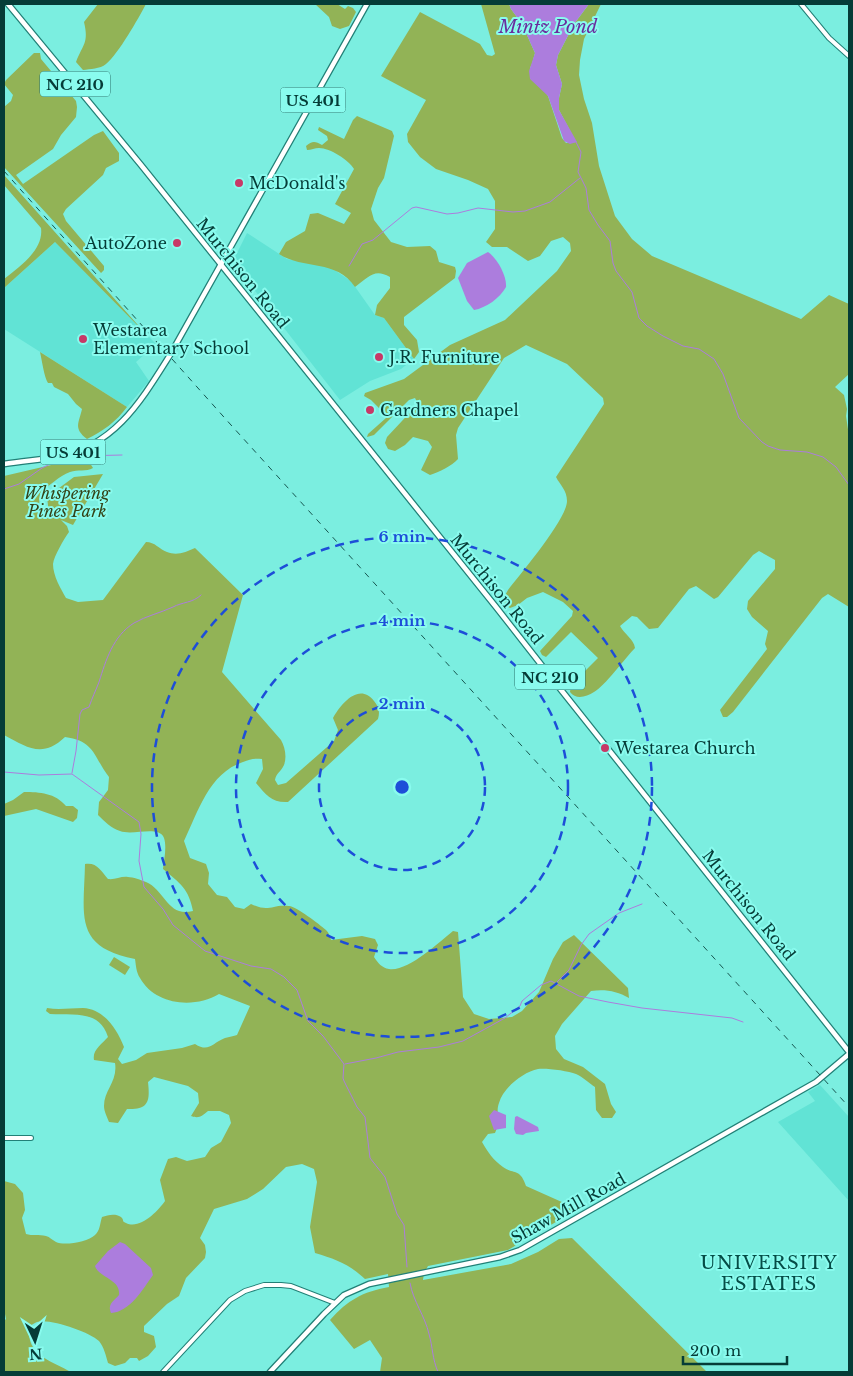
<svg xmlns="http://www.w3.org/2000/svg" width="853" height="1376" font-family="'Libre Baskerville',serif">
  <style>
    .built { fill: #61e3d5 }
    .green { fill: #92b356 }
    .water { fill: #ac7ddd }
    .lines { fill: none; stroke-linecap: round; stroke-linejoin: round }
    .stream { stroke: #ac7ddd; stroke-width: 1 }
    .tertiary-casing { stroke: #228077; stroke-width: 6 }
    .secondary-casing { stroke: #228077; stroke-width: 7 }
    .primary-casing { stroke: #228077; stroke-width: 7 }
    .tertiary { stroke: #fff; stroke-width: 4 }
    .secondary { stroke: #fff; stroke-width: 4.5 }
    .primary { stroke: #fff; stroke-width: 4.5 }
    .rail { stroke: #175751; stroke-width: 1; stroke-dasharray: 6 6; stroke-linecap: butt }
    .ring { fill: none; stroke: #1d4ed8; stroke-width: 2.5; stroke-dasharray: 9 6 }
    .poi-dot { fill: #c73967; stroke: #89fbee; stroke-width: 2 }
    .labels { text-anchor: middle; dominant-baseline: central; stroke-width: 4; stroke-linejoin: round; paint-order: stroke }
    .shield { fill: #89fbee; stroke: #2d756e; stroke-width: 1 }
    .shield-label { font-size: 15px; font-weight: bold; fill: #053c37 }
    .poi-label { font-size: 16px; fill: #053c37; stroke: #89fbee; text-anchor: start }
    .street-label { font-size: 16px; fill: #053c37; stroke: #89fbee }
    .park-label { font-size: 16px; font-style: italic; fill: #344317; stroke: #89fbee }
    .water-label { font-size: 18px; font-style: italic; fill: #6a2c9d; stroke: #89fbee }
    .neighbourhood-label { font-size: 18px; letter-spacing: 1px; fill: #054c46; stroke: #89fbee }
    .centre { fill: #1d4ed8; stroke: #89fbee; stroke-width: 2.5 }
    .ring-label { font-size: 15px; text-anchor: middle; font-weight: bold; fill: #1d4ed8; stroke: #89fbee; stroke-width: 4; stroke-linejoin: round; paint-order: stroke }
  </style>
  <rect width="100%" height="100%" fill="#7beee0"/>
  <!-- built -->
  <g class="built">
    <polygon points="247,233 287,259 330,267 351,281 375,315 384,318 414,359 401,369 370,381 340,400 235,265 234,259"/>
    <polygon points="55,242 156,344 136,362 149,381 127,407 4,329 4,288"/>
    <polygon points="820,1085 849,1117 849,1201 778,1122 815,1101 808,1092"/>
  </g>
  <!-- green -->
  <g class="green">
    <path d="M98 4H146C138 19 119 53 106 64 100 69 90 69 83 70L76 62C83 44 89 43 84 22Z"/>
    <polygon points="315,4 337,4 345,9 348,6 353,8 356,12 349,26 340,29 332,26 329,17"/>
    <path d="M481 4H509L511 9 522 24 535 53 532 64 530 68 548 96 562 138 566 143 576 142 559 110V98L562 84 556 65 558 55 574 24 589 4H601L584 39 580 60 579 75 584 99 592 123 599 166 615 216 632 239 652 256 801 319 829 295 849 304V374L835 387 844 395 847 409 846 416 849 436V607L828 594 822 598 733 712 727 717H723L720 710 767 649 765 644 768 631 752 617 747 609 748 601 775 569V560L759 551 753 555 718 597 714 599 696 586 689 589 658 628 649 629 637 617 632 616 620 626C624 634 634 639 635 648 626 657 604 687 594 692 586 697 576 700 570 692L571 685 598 658 571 632 546 657 542 655 540 651 572 616 573 611 563 602 543 592 527 598 518 605 510 608 505 605 503 599 508 590C521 573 567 519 567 501 567 490 560 485 556 477L604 404 603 398 567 364 526 345 504 358 458 428 456 435 458 459C452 466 439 472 430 475L421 470 432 447 428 441 413 437 405 445 395 451 388 449 385 443 387 437 416 406 417 402 415 398 409 400 374 435 367 437 368 434 386 418V415L371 400 364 396 365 393 404 379 450 345 505 320 557 271 571 251 570 243 563 237 551 241 540 256 528 261 507 247H492L486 242 495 229V201L488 189 468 180 436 169 420 157 408 142 407 134 426 100 381 76 420 12 480 44 487 55 492 56 495 54Z"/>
    <polygon points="34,53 40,53 41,59 76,101 77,107 76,117 61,135 53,149 16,175 23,184 94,135 103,131 119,153 119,161 106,168 103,175 66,209 63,214 66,221 104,266 104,270 101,273 4,167 4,107 11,101 13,95 4,84 6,80"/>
    <path d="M357 116 392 131 394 136 384 178 378 188 371 209 374 220 391 242 407 247 430 246 436 251 439 262 455 267 456 271 455 278 404 317V325L417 340 419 352 414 359 384 318 375 315 377 305 390 288V277C374 268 369 277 355 287 337 259 303 270 279 254L286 242 305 231 310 214 318 213 344 224 351 213 335 204 354 169C349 160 330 148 319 148 315 148 311 150 307 150L306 146C312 141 315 141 322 145L328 140 327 136 318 130 319 127 344 139 353 120Z"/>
    <path d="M4 175 145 333 55 242 4 288V279C19 267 44 250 41 228L4 185Z"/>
    <path d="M40 352 127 407C116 422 103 431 87 439 73 428 79 423 82 409L76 404 68 394 54 387 52 383H48C44 377 42 360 40 352Z"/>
    <path d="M77 459 88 460 93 468C86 472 78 469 70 472 59 476 49 486 40 493L39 506 48 515 53 516 49 513 47 497 74 477 103 474 73 525 61 520 67 526 69 532C64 539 54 556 53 564 53 576 61 589 66 598L78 602 103 600 146 542C155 542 159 549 167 552 177 556 186 552 195 548L243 595 222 672 281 740C285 747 287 757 284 765 281 772 276 773 275 780L278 785 286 783 334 741 338 730 333 718C341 704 359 682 374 701 379 707 380 712 378 719L288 802C272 803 266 795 256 783L263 769 262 759C254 758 250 759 243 762 209 773 198 812 184 841L190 858 206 864 209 873 208 884 217 895 227 897 235 907 244 909 251 904C270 913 271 904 289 906 297 907 319 924 326 930 329 933 330 936 331 940L362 936 375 939 378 945 374 957C378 963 382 968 389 969 408 972 439 942 453 931L458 932 463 997 474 1014 489 1019 512 1017 522 1011 539 992 553 959 563 942 574 935 628 988 629 998C617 991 605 989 591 991L562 1024 555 1036 556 1049 564 1059 583 1067 605 1084 611 1104 616 1112 612 1118H602L596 1110 595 1087C589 1083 583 1077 576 1074 568 1071 547 1068 538 1069 523 1072 503 1088 499 1103 495 1114 502 1118 495 1133L488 1134 482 1142C488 1152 493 1160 503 1167 515 1175 520 1168 526 1186L573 1207V1212L508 1250 428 1266 424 1273 423 1280 511 1264 538 1252 559 1239 572 1238 707 1372H380L382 1358 370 1340 354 1349 330 1320C348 1300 362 1292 389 1287L388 1274 365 1279C349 1264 335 1259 315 1253L310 1227 317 1182 314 1169 302 1164 286 1167 263 1189 247 1199 214 1209 200 1238 205 1245 206 1252 205 1258 186 1278 179 1296 167 1304 144 1326V1332L154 1336 156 1347 148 1356 139 1361 137 1358H130L125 1363 115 1366 108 1363C106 1356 104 1347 99 1341 89 1332 50 1318 37 1322 34 1323 32 1325 30 1326 24 1354 51 1361 71 1372H4V1321L6 1319 4 1309V1181L15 1184 23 1193 25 1210 22 1218 26 1234C32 1236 39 1234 46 1236 50 1237 52 1240 56 1242 64 1246 88 1242 95 1235 100 1231 100 1223 102 1217 108 1215 115 1213 121 1217 125 1221 121 1221 126 1223 140 1230 158 1211 165 1201L160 1180 168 1159 176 1157 187 1161 205 1157 211 1148 221 1142 231 1123 229 1115 220 1111H208C202 1116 199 1119 191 1116L199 1103 198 1093 188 1086 154 1077 148 1082C150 1101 149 1110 127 1109L118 1123 109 1122C107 1117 104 1111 104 1106 104 1090 118 1081 115 1063L94 1060C92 1050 102 1044 108 1037 99 1009 74 1016 50 1014L46 1011 47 1008C59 1010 70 1008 83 1008 104 1009 117 1029 124 1047L118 1059 122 1064 136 1060 147 1053 182 1048 195 1044C209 1053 212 1043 225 1038 229 1037 234 1036 237 1035L250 1006 219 994C194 1009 155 1005 140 978 136 972 136 965 135 959 73 947 84 915 85 864 97 862 101 871 108 879 115 880 121 876 128 877 133 877 141 880 146 882 165 890 168 918 193 911 189 889 180 883 163 869 164 860 167 847 164 838 159 825 133 836 120 831 111 828 105 822 98 815L99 802 108 790 109 777C93 756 95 741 65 737 42 759 27 747 4 735V476Z"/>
    <path d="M24 792C40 792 55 793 66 806H73L78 810 77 818 73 822 36 809 4 816V804L13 800Z"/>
    <polygon points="114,957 130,967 125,975 109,965"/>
  </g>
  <!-- water -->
  <g class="water">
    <polygon points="509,4 589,4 574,24 558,55 556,65 562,84 559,98 559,110 577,142 570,144 564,141 548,96 530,79 529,71 535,53 522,24 511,9"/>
    <path d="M488 252C497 258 507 276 506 287 500 298 486 308 474 310L467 301 458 278 467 263Z"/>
    <polygon points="494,1110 506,1115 506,1128 494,1130 489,1116"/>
    <polygon points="517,1116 538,1127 539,1131 526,1133 523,1135 516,1134 514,1129 515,1117"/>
    <path d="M120 1242 125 1244 151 1268 153 1275C143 1289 130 1312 111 1313 107 1304 114 1301 119 1295 121 1279 99 1278 95 1266L108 1251Z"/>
  </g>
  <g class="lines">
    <!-- stream -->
    <g class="stream">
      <polyline points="576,142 581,152 578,172 586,188 589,210 598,225 610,241 613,263 616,271 632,292 639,318 647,326 663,336 683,346 699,349 714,359 723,374 739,418 762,442 768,446 780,450 807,452 823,457 836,467 849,485"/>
      <polyline points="349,266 362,244 373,240 412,208 416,207 447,214 458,213 478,208 513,212 525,211 550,202 580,178"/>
      <polyline points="73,454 80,456 122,455"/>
      <polyline points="4,489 19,484 42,468 67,456"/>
      <polyline points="4,772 39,775 72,774 139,822 141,834 139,861 144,887 163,909 173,925 205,951 251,966 271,969 284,977 297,990 308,1021 323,1036 344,1064 343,1078 344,1081 357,1107 365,1117 370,1158 385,1177 397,1214 404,1225 407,1267"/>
      <path d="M72 773 76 751 80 714 82 710 89 707C92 698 96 690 99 682 106 660 113 636 134 623 146 616 160 613 173 607 182 602 193 603 201 595"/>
      <polyline points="556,983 569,970 581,945 589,934 619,913 642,904"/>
      <polyline points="345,1064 376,1058 398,1052 439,1047 463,1041 505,1018 520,1006 522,1001 541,985 551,981 579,996 608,1002 642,1008 732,1018 743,1022"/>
      <path d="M410 1283C413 1301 425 1316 429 1334 433 1348 432 1358 438 1372"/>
    </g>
    <!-- tertiary casing -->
    <g class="tertiary-casing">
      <g id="tertiary">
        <polyline points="801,4 829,38 849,56"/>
        <polyline points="4,1138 31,1138"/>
        <polyline points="163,1372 230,1300 245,1291 264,1285 281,1285 291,1286 335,1303"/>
      </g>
    </g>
    <!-- secondary casing -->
    <g class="secondary-casing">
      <polyline id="secondary" points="270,1372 324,1314 344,1295 369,1284 500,1257 520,1250 816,1082 849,1054"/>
    </g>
    <!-- primary casing -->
    <g class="primary-casing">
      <g id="primary">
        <polyline points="8,4 141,165 496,607 554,681 849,1052"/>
        <path d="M4 464C21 461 39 460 57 457 115 446 141 401 170 355L367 4"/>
      </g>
    </g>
    <!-- tertiary -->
    <use href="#tertiary" class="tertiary"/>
    <!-- secondary -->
    <use href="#secondary" class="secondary"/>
    <!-- primary -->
    <use href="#primary" class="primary"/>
    <!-- rail -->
    <polyline class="rail" points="4,171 231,425 849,1107"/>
  </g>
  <!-- distance rings -->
  <g class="ring">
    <circle cx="402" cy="787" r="83"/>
    <circle cx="402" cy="787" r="166"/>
    <circle cx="402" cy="787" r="250"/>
  </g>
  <!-- markers -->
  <g class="poi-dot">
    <circle cx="239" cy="183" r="5"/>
    <circle cx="177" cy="243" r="5"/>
    <circle cx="83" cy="339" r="5"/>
    <circle cx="379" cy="357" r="5"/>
    <circle cx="370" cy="410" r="5"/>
    <circle cx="605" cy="748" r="5"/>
  </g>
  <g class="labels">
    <!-- shield labels -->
    <g class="shield">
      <rect x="40" y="71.5" width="70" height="25" rx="4"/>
      <rect x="280.5" y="87.5" width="65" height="25" rx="4"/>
      <rect x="40.5" y="439.5" width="65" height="25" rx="4"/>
      <rect x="515" y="664.5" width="70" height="25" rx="4"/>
    </g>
    <g class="shield-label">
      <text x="75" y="84">NC 210</text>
      <text x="313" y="100">US 401</text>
      <text x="73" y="452">US 401</text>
      <text x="550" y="677">NC 210</text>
    </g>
    <!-- poi labels -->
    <g class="poi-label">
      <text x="249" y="183">McDonald's</text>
      <text x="167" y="243" text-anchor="end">AutoZone</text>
      <text x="93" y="330">Westarea<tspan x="93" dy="18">Elementary School</tspan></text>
      <text x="389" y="357">J.R. Furniture</text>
      <text x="380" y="410">Gardners Chapel</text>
      <text x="615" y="748">Westarea Church</text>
    </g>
    <!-- street labels -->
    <g class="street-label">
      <text transform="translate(243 273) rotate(51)">Murchison Road</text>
      <text transform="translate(497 589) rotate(51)">Murchison Road</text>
      <text transform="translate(749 905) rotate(51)">Murchison Road</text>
      <text transform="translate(568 1208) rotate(-29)">Shaw Mill Road</text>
    </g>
    <!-- park labels -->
    <g class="park-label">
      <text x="67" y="493">Whispering<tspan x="67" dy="18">Pines Park</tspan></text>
    </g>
    <!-- water labels -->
    <g class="water-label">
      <text x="548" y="27">Mintz Pond</text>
    </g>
    <!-- neighbourhood labels -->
    <g class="neighbourhood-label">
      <text x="769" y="1263">UNIVERSITY<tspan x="769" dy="21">ESTATES</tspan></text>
    </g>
  </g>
  <circle cx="402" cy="787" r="8" class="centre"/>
  <g class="ring-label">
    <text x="402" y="542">6 min</text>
    <text x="402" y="626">4 min</text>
    <text x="402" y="709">2 min</text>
  </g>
  <!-- border -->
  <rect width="853" height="1376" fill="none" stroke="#053c37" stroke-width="10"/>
  <!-- north arrow -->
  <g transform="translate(35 1341) rotate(176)" stroke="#89fbee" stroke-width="4" paint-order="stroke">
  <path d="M0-4L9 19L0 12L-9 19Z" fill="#053c37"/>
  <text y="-8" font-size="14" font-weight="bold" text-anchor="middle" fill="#053c37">N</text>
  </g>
  <!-- scale -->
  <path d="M683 1356v8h104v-8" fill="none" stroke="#053c37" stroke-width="2.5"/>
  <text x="690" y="1356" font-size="15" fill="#053c37" stroke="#89fbee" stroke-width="4" paint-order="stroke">200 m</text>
</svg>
